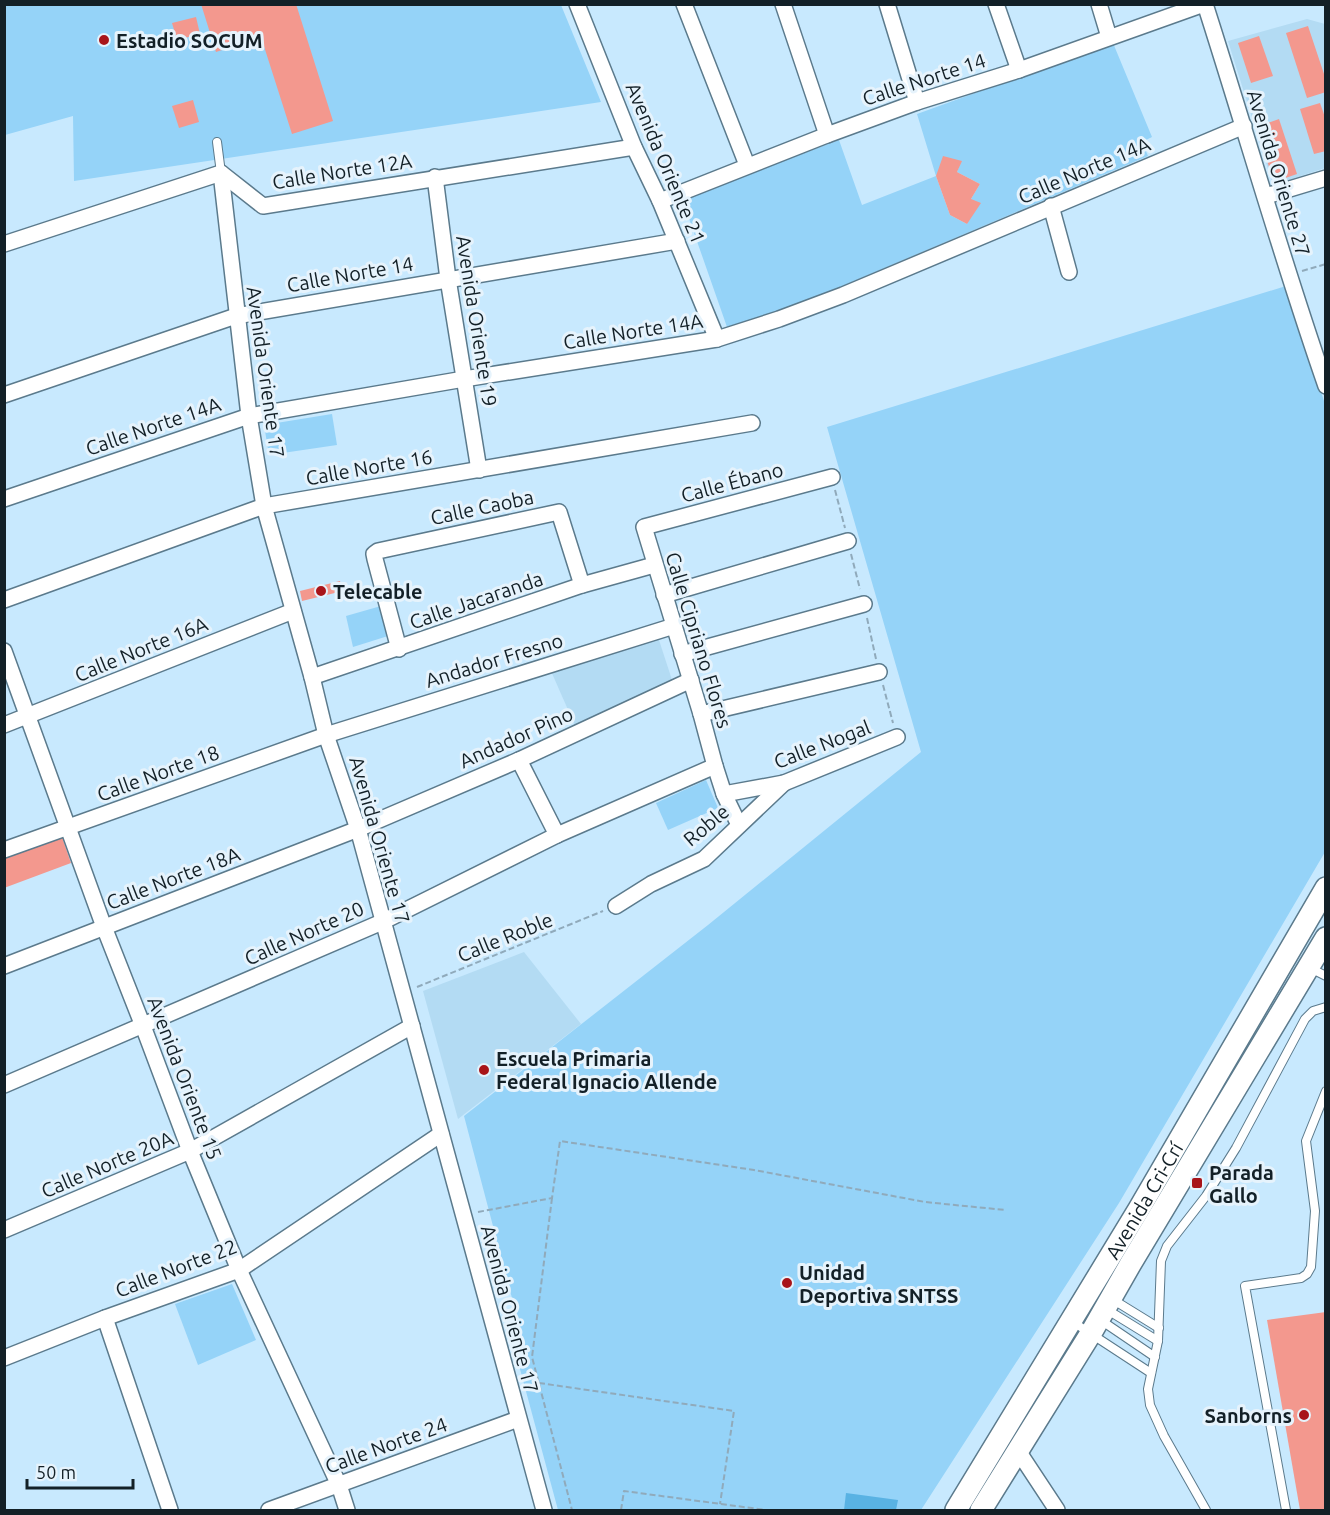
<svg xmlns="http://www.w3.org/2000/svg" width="1330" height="1515" font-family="Ubuntu,sans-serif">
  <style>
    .built { fill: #b3dbf3 }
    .green { fill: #95d3f8; fill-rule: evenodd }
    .water { fill: #59b2e3 }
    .building { fill: #f3988e }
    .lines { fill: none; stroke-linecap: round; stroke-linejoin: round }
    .lane-casing { stroke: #5b7a8c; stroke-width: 10 }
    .street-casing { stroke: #5b7a8c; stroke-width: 18 }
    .secondary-casing { stroke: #5b7a8c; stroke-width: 24 }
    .path { stroke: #90aabb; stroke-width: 2; stroke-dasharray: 6 3; stroke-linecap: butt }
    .lane { stroke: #fff; stroke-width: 8 }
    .street { stroke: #fff; stroke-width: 15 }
    .secondary { stroke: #fff; stroke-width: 21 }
    .poi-dot { fill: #a81419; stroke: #e6f3fc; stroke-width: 2 }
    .labels { text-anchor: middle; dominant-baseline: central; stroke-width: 6; stroke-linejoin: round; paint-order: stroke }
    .poi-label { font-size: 20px; font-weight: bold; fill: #132027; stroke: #e6f3fc; text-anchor: start }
    .street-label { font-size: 20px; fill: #132027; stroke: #e6f3fc }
  </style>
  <rect width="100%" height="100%" fill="#c8e9fe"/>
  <!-- built -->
  <g class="built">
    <polygon points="1307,19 1325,24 1325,168 1273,185 1228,41"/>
    <polygon points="658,637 673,683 576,728 551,671"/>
    <polygon points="524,952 581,1024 458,1119 423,991"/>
  </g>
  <!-- green -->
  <g class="green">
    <polygon points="5,5 561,5 601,102 74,181 73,116 5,135"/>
    <path d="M1113 43 1152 137 1142 142 1148 156 795 306 727 327 685 207 690 196 839 140 862 205 936 176 917 114ZM961 161 957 172 980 184 971 199 967 224 950 215 936 176Z"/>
    <polygon points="1286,286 1325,404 1325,852 1119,1203 921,1510 558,1510 517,1358 527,1355 464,1116 708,925 921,752 827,427"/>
    <polygon points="332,414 337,445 269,455 264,425"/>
    <polygon points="381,606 388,636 353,647 346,616"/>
    <polygon points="706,780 718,808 668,830 656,803"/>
    <polygon points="232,1284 256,1340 198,1365 175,1304"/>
  </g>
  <!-- water -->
  <polygon class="water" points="846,1493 898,1500 896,1510 844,1510"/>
  <!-- building -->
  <g class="building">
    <polygon points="201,4 296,4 333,121 292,134 261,37 216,52"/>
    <polygon points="196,17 200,34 177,40 172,23"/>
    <polygon points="1308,26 1326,80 1326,92 1307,98 1286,33"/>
    <polygon points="1259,36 1273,76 1251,83 1238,43"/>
    <polygon points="193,100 199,122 179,128 172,106"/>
    <polygon points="1320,103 1326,120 1326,151 1314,154 1300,109"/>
    <polygon points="1279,119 1297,174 1274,182 1256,127"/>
    <polygon points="943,156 962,161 957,172 980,184 971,199 981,203 967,224 950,215 936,176"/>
    <polygon points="340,581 343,591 302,601 300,591"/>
    <polygon points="62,837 71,863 4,888 4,858"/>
    <polygon points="1326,1312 1326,1510 1300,1510 1267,1320"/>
  </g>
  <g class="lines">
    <!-- lane casing -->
    <g class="lane-casing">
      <g id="lane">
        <polyline points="217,142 221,173"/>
        <polyline points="1310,968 1326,976"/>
        <polyline points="1112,1299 1159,1328"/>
        <polyline points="1106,1309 1158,1341"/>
        <polyline points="1099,1319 1155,1357"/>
        <polyline points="1073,1322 1151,1373"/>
        <polyline points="1206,1510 1164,1436 1150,1405 1148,1389 1158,1341 1161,1261 1167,1246 1206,1196 1236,1148 1305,1019 1313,1011 1326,1007"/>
        <polyline points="1286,1510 1245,1286 1301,1278 1307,1274 1311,1267 1315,1211 1306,1141 1326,1091"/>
      </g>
    </g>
    <!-- street casing -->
    <g class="street-casing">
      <g id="street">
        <polyline points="577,4 634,147 660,201 717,339"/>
        <polyline points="684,4 747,165"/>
        <polyline points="783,4 827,135"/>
        <polyline points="887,4 917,102"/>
        <polyline points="996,4 1019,70"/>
        <polyline points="1099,4 1109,37"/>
        <path d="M1205 4C1246 132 1282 260 1326 386"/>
        <polyline points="221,173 249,416 264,506 312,677 326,735 358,829 544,1510"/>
        <polyline points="435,177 448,279 479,470"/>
        <polyline points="1266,196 1326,178"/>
        <polyline points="660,201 827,135 917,102 1019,70 1204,4"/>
        <polyline points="1051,206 1069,272"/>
        <polyline points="4,244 221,173 263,206 634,147"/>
        <polyline points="4,395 236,316 677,241"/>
        <polyline points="4,499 249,416 464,379 717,339 779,319 843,295 1244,126"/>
        <polyline points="664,595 848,541"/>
        <polyline points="4,600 264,506 752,423"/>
        <polyline points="399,649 375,559 374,554 378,551 559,512 582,585"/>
        <polyline points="4,651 104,927 143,1026 190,1151 239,1270 339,1485 347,1510"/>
        <polyline points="682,654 864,604"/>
        <polyline points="312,677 582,585 654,565"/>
        <polyline points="701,714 879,672"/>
        <polyline points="4,725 293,611"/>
        <polyline points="519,760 557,835"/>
        <polyline points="724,794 784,783 897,737"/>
        <polyline points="739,825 724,794 715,766 701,714 644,527 832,477"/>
        <polyline points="4,850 326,735 674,626"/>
        <polyline points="616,906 651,884 704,859 784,783"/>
        <polyline points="4,966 358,829 519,760 691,680"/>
        <polyline points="4,1085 382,922 557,835 715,766"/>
        <polyline points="4,1230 190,1151 412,1026"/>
        <polyline points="105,1318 170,1510"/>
        <polyline points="4,1358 105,1318 239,1270 441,1134"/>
        <polyline points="1018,1451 1057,1510"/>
        <polyline points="269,1510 518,1419"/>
      </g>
    </g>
    <!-- secondary casing -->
    <g class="secondary-casing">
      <g id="secondary">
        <path id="s1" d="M956 1510 1139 1209 1326 888"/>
        <polyline points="981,1510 1091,1333 1131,1263 1326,938"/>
      </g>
    </g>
    <!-- path -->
    <g class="path">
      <polyline points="1302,271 1326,264"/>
      <polyline points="835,490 845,528"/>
      <polyline points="851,554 860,589"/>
      <polyline points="867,618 876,659"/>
      <polyline points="883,685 893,723"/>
      <polyline points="417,987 603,911"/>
      <polyline points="552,1198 532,1357 572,1510"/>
      <polyline points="478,1212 552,1198 560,1141 754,1170 925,1202 1005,1210"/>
      <polyline points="539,1383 734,1411 720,1504"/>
      <polyline points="621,1510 624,1491 766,1510"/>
    </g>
    <!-- lane -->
    <use href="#lane" class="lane"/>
    <!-- street -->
    <use href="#street" class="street"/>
    <!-- secondary -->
    <use href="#secondary" class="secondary"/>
  </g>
  <!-- markers -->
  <g class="poi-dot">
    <circle cx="104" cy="40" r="6"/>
    <circle cx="321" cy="591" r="6"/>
    <circle cx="484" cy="1070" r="6"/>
    <rect x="1191" y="1177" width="12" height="12" rx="3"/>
    <circle cx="787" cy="1283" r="6"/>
    <circle cx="1304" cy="1415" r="6"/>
  </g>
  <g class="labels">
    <!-- poi labels -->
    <g class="poi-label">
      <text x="116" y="40">Estadio SOCUM</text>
      <text x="333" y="591">Telecable</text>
      <text x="496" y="1058">Escuela Primaria<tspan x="496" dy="23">Federal Ignacio Allende</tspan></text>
      <text x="1209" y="1172">Parada<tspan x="1209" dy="23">Gallo</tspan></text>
      <text x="799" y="1272">Unidad<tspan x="799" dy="23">Deportiva SNTSS</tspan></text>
      <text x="1292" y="1415" text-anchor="end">Sanborns</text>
    </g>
    <!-- street labels -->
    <g class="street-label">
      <text transform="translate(924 79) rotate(-18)">Calle Norte 14</text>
      <text transform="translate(666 163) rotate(67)">Avenida Oriente 21</text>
      <text transform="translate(1084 170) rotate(-23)">Calle Norte 14A</text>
      <text transform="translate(342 171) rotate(-9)">Calle Norte 12A</text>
      <text transform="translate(1279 173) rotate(73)">Avenida Oriente 27</text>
      <text transform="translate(350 274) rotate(-10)">Calle Norte 14</text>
      <text transform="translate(477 321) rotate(81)">Avenida Oriente 19</text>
      <text transform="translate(633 331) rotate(-9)">Calle Norte 14A</text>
      <text transform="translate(266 372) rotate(82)">Avenida Oriente 17</text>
      <text transform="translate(153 426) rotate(-19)">Calle Norte 14A</text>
      <text transform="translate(369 467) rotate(-10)">Calle Norte 16</text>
      <text transform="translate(732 482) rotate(-15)">Calle Ébano</text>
      <text transform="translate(482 507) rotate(-12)">Calle Caoba</text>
      <text transform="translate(476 600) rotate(-19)">Calle Jacaranda</text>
      <text transform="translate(699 640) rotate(73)">Calle Cipriano Flores</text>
      <text transform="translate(141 649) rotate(-22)">Calle Norte 16A</text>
      <text transform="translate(494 660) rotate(-17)">Andador Fresno</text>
      <text transform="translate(516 737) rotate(-24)">Andador Pino</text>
      <text transform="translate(822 744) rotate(-21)">Calle Nogal</text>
      <text transform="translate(158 773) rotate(-20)">Calle Norte 18</text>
      <text transform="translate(706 825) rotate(-40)">Roble</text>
      <text transform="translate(380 840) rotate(74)">Avenida Oriente 17</text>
      <text transform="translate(173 878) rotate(-21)">Calle Norte 18A</text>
      <text transform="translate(304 933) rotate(-24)">Calle Norte 20</text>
      <text transform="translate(505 937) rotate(-22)">Calle Roble</text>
      <text transform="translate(185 1078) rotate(69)">Avenida Oriente 15</text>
      <text transform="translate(107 1164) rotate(-23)">Calle Norte 20A</text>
      <text stroke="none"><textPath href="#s1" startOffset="362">Avenida Cri-Crí</textPath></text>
      <text transform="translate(176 1268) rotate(-21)">Calle Norte 22</text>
      <text transform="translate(510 1309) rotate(75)">Avenida Oriente 17</text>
      <text transform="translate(386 1445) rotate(-20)">Calle Norte 24</text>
    </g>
  </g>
  <!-- border -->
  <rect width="1330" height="1515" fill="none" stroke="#132027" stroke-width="12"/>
  <!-- scale -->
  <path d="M27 1479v9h106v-9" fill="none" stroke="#132027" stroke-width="3"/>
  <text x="36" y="1479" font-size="18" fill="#132027" stroke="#e6f3fc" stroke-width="4.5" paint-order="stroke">50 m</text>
</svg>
